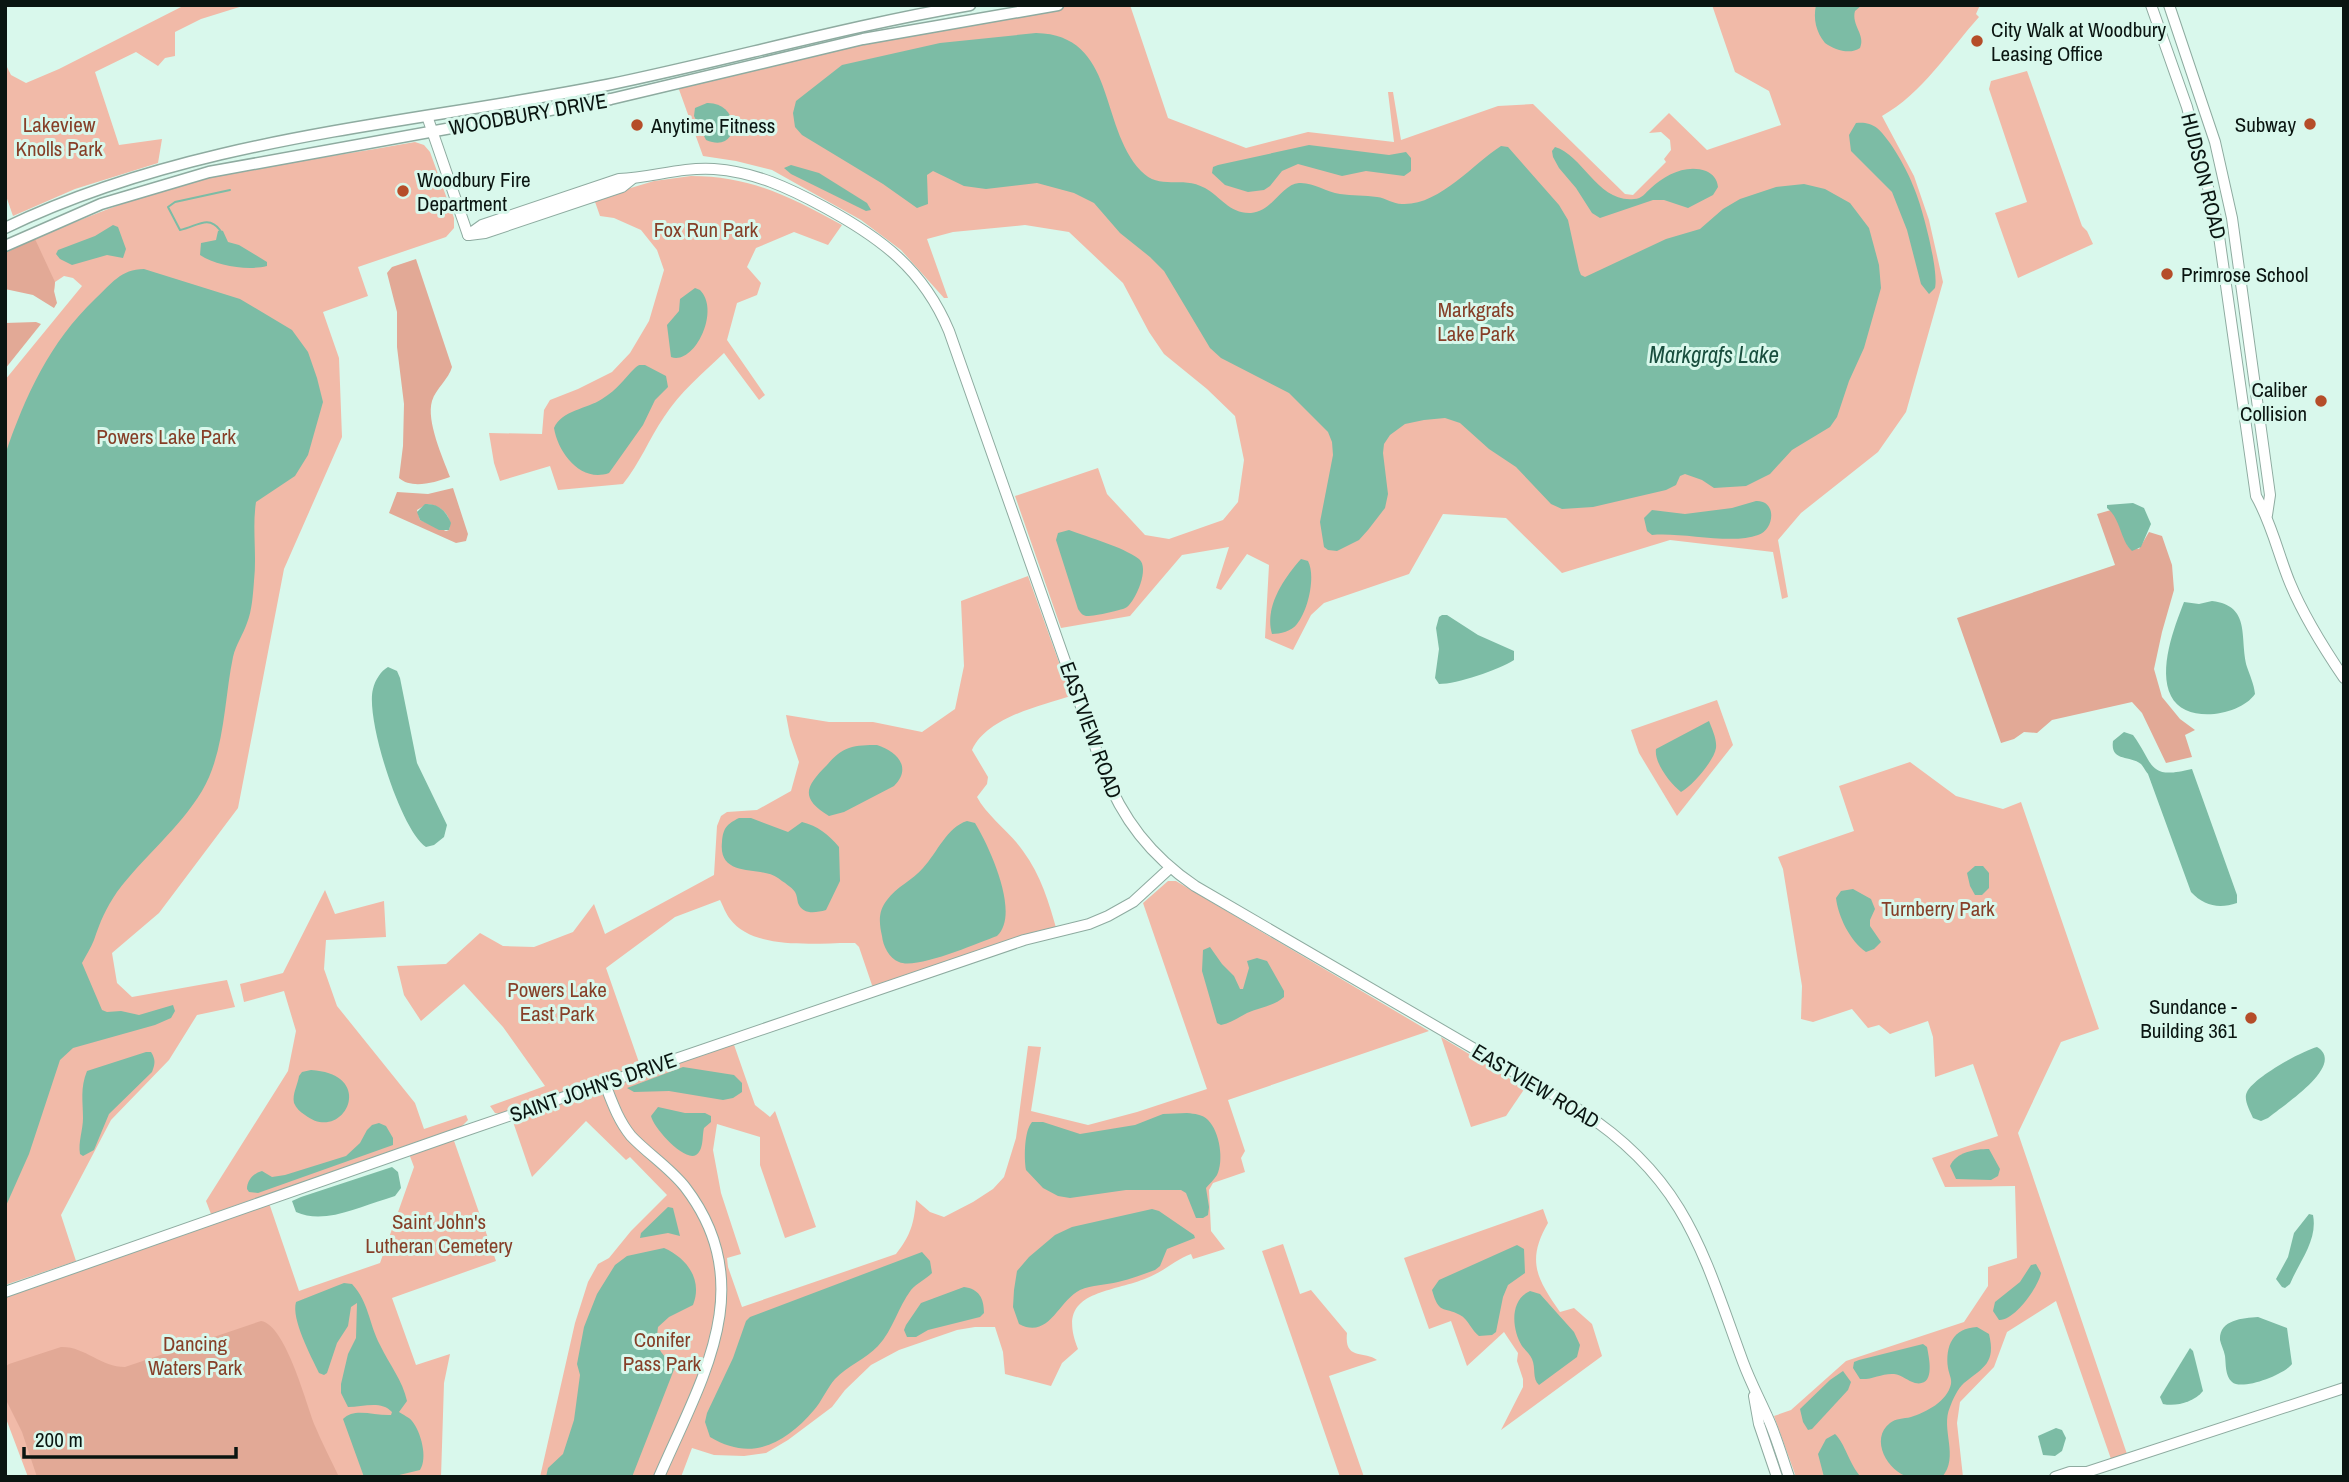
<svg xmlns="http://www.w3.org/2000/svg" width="2349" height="1482" font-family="'Archivo Narrow',sans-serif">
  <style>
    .green { fill: #f1baa8 }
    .forest { fill: #e2a996; fill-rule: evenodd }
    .water { fill: #7cbca5 }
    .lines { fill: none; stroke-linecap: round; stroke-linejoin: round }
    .stream { stroke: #7cbca5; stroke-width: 2 }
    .tertiary-casing { stroke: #8eaba0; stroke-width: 12 }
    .secondary-casing { stroke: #8eaba0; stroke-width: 13 }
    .tertiary { stroke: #fff; stroke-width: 10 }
    .secondary { stroke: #fff; stroke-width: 10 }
    .poi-dot { fill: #b54d29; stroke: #d9f8ec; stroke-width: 2.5 }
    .labels { text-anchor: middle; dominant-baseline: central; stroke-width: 6; stroke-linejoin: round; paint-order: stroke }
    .poi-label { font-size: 21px; fill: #0a1511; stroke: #d9f8ec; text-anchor: start }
    .street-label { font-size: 21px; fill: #0a1511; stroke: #d9f8ec }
    .park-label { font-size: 21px; fill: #863f28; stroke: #d9f8ec }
    .water-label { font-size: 23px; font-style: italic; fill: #194e3e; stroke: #d9f8ec }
  </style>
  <rect width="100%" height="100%" fill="#d9f8ec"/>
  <!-- green -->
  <g class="green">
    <polygon points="185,5 246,5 201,19 175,32 175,56 165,58 158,66 136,52 95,72 119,145 162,139 158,163 75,189 13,216 5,193 5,63 11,75 26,83 59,69"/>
    <path d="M1058 5H1130L1168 118 1246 148 1308 132 1394 142 1388 92H1393L1401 140 1498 106 1533 104 1625 194 1633 195 1666 162 1664 159 1671 150 1670 140 1661 132 1649 133 1669 113 1707 150 1781 125 1769 91 1735 72 1712 5H1980L1976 14 1979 17C1950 49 1922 94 1882 116L1914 176 1929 220 1943 282 1906 412 1878 452 1801 513 1778 540 1788 597 1782 599 1773 552 1670 540 1562 573 1506 518 1443 514 1409 574 1324 603 1311 615 1293 650 1265 638 1269 565 1247 554 1221 590 1216 588 1229 547 1182 555 1130 616 1061 628 1015 496 1098 468 1107 494 1145 535 1169 539 1223 520 1238 502 1244 460 1235 416 1207 389 1164 354 1149 332 1123 283 1069 232 1025 225 953 232 927 239 948 298H944L901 250 861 220 772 170 736 161 703 156 677 84 863 39Z"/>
    <polygon points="2027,71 2082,226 2087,231 2093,244 2018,278 1995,213 2027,202 1989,89 1991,81"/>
    <path d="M415 142 424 145 430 152 454 218V228L446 237 358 267 368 296 323 312 339 358 342 437 284 569 238 808 159 913 112 953 117 983 132 997 227 980 235 1007 197 1015 169 1060 111 1120 61 1215 76 1261 5 1285V380L82 286 73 278 64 276 55 282 54 292 5 253C60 227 116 204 174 187 253 165 335 157 415 142Z"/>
    <path d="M691 176C751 176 790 197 842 225L828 245 794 232 756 248 747 267 761 283 757 295 737 303 727 340 765 395 759 400 724 353C703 373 680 392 664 417 649 439 640 463 623 484L558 490 550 466 500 481 494 463 489 433 542 434 544 410 550 400 578 389 612 372 630 353 649 321 664 270 657 250 641 230 614 218 600 216 594 199 654 181Z"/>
    <path d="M1028 576 1071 696C1040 706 987 717 972 750L988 777 987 784 977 797C987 816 1010 832 1023 851 1041 875 1049 903 1057 931L874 991 859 947 855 943C819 942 755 952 730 919 726 914 723 906 720 900L675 917 606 968 642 1071 732 1039 755 1105 770 1117 775 1111 816 1227 785 1238 760 1165V1137L717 1124 713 1150 721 1193 741 1254 727 1258 728 1267 742 1307 896 1254C911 1235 914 1223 916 1200L930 1212 944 1217 973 1202 993 1189 1004 1177 1016 1138 1028 1046 1041 1047 1031 1111 1088 1125 1137 1112 1207 1089 1143 903 1168 881H1176L1429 1031 1228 1100 1245 1151 1241 1158 1245 1172 1213 1183 1209 1190 1211 1231 1225 1249 1193 1259 1191 1254C1175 1260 1163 1272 1147 1278 1109 1294 1054 1290 1078 1349L1062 1363 1051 1386 1005 1374 1003 1352 995 1327H975L957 1330 899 1350 871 1365 845 1390 832 1407 788 1440 766 1453 744 1456 714 1455 692 1448 681 1477H540L575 1323 588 1282 598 1264 609 1258 631 1231 667 1195 630 1157 626 1160 586 1121 532 1177 511 1116 495 1113 490 1106 545 1086 503 1027 464 984 421 1021 404 995 397 966 446 964 480 933 503 946 534 947 573 932 594 904 605 934 714 875 717 826 721 816 727 812 757 810 791 791 799 762 790 736 786 715 829 722H873L922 732 955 709 964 666 961 601Z"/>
    <polygon points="1717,700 1733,745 1677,816 1639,753 1631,730"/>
    <polygon points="1910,762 1956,796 2003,809 2021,802 2099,1029 2061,1042 2018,1133 2127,1454 2111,1459 2056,1301 2007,1332 1994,1367 1960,1402 1957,1423 1963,1477 1796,1477 1774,1416 1791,1410 1846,1361 1964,1322 1988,1286 1988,1267 2017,1258 2015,1186 1945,1187 1932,1158 1998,1136 1973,1064 1935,1077 1933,1037 1928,1021 1890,1034 1879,1025 1868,1028 1852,1009 1813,1022 1801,1019 1802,986 1783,869 1778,857 1854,831 1839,786"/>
    <polygon points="325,890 335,914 384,901 386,937 326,940 324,969 337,1006 415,1103 424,1129 466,1115 468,1120 462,1126 211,1214 206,1201 288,1071 296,1031 284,991 244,1002 240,984 283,973"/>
    <polygon points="1441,1037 1525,1088 1506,1116 1471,1127"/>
    <polygon points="452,1135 496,1261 392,1298 416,1365 450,1354 444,1383 441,1477 28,1477 5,1416 5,1298 78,1266 268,1200 299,1291 380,1263 414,1167 408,1151"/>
    <path d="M1543 1209 1548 1223C1526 1261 1537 1279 1560 1312L1574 1308 1592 1324 1602 1356 1501 1430 1523 1387V1379L1517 1361 1518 1353 1504 1332 1467 1366 1451 1321 1429 1329 1404 1258Z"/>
    <path d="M1283 1244 1300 1294 1311 1290 1347 1333C1344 1361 1364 1350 1377 1360L1329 1376 1364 1477H1340L1262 1251Z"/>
  </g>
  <!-- forest -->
  <g class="forest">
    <polygon points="35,239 55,282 54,291 57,303 54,308 33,295 5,289 5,253"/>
    <path d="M416 259 452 367C449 379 436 388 432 401 426 421 443 458 450 477 434 483 411 489 399 478L403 446 404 404 397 347V312L387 273 392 267Z"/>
    <polygon points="36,322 41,324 5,369 5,323"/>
    <path d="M453 488 468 534 466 541 456 543 389 513 397 492 428 494ZM427 504C441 505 453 516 449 530L446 531 420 520 417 510Z"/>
    <polygon points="2111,510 2116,517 2128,546 2139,549 2149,532 2162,536 2172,565 2174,590 2162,632 2154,669 2162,697 2180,719 2195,730 2185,735 2192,757 2166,763 2142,713 2132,702 2052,720 2037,733 2024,732 2014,739 2001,743 1957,618 2115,565 2097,514"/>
    <path d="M261 1321C286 1325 306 1404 315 1426 322 1443 331 1460 339 1477H37L22 1432 5 1398V1367L9 1364 61 1347C84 1346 101 1367 125 1367Z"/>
  </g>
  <!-- water -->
  <g class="water">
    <path d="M1816 5H1862L1855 11C1851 25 1866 35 1860 48 1850 55 1835 50 1825 43 1816 32 1813 19 1816 5Z"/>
    <path d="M1036 33C1117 35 1098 125 1141 171 1160 191 1181 175 1205 188 1221 197 1230 214 1251 213 1272 212 1282 184 1299 183 1313 182 1326 192 1340 194 1352 196 1365 195 1377 197 1386 198 1393 204 1402 204 1439 206 1474 163 1501 146L1508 147 1559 205 1568 220 1579 270 1581 275 1585 277 1666 239 1700 229 1723 209 1740 199 1776 187 1804 184 1825 189 1850 203 1869 228 1879 265 1881 288 1864 348 1849 381 1837 417 1830 427 1792 450 1770 474 1746 486 1714 488 1702 480 1685 474 1680 476 1676 485 1666 490 1593 507 1562 509 1551 504 1516 467 1489 449 1460 423 1445 418 1424 420 1405 424 1390 435 1384 444 1383 453 1388 494 1385 508 1368 530 1359 540 1337 551 1328 550 1324 547 1320 522 1333 455 1332 442 1328 432 1289 393 1221 358 1210 348 1164 271 1150 257 1120 233 1094 203 1074 193 1037 183 986 189 964 186 933 171 927 175 928 204 917 208 883 184 802 135 795 127 793 113 796 101 842 65 940 43Z"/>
    <path d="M707 103C742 102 741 155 706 140L694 116 695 108Z"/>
    <path d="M1856 123C1863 122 1871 123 1877 128 1890 139 1908 171 1914 188 1922 206 1939 270 1935 288L1929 294 1921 284 1907 230 1892 192 1851 151 1849 135Z"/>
    <polygon points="1309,145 1389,155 1406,152 1411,158 1411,171 1404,176 1366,171 1342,176 1298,164 1282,171 1270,186 1264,190 1248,192 1225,185 1212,173 1213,167 1218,165"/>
    <path d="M1555 147C1583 155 1598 203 1634 199 1642 199 1645 193 1651 188 1665 175 1686 164 1706 171 1713 174 1717 179 1718 187L1713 195 1688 208 1664 200H1653L1600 218 1592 213 1576 188 1559 168 1553 157 1552 151Z"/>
    <polygon points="791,165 819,173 867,203 871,210 866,211 791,174 784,168"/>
    <polygon points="113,225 118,227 126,249 123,258 107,255 72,265 60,259 56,254 58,250 95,236"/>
    <path d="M220 230 223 231 228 242 239 245 267 262V266C248 271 217 266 200 255L201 243 216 240 218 231Z"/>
    <path d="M144 269 240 299 292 330 308 352 317 378 323 402 308 455 295 476 256 502C252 528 257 554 254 581 253 594 252 611 247 623 243 635 236 644 233 657 224 700 225 752 202 791 179 829 143 857 117 892 106 908 100 922 94 940 91 948 86 955 82 963L102 1010 107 1012 121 1011 139 1015 173 1005 175 1011 171 1018 155 1025 73 1048 60 1060 29 1154 5 1208V455C25 396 50 342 95 299 111 284 121 269 144 269Z"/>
    <path d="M695 288 700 290C721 311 694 366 671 357L667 325 679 311 680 299Z"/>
    <path d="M645 365 666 376 668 387 655 400 643 425 609 473C581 483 558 453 554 428 562 410 587 409 602 399 618 389 623 380 635 368 639 364 640 365 645 365Z"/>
    <path d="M1756 501C1777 500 1775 529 1758 535 1732 545 1682 532 1652 535L1647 531 1644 518 1652 510 1685 514 1732 508Z"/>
    <path d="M2133 503 2144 508 2151 524 2141 547 2132 551C2120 540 2121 519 2107 508V505Z"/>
    <path d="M425 504C438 503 446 511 451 523L449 530H439L420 520 417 512Z"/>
    <path d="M1069 530C1090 538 1121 546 1139 559 1150 568 1136 600 1127 607 1124 610 1091 617 1086 616 1082 615 1081 613 1078 609L1056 540 1058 533Z"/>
    <path d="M1301 559 1308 561C1316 576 1308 611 1297 624 1292 631 1280 634 1272 634 1264 607 1284 578 1301 559Z"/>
    <path d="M2212 601C2252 606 2239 638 2247 667 2250 676 2254 684 2255 694 2240 716 2185 725 2171 696 2158 669 2174 628 2184 602L2199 604Z"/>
    <path d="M1442 615H1447L1478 635 1514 651V660C1498 670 1457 684 1439 684L1435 678 1439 649 1436 628 1439 617Z"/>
    <path d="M388 667 397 671 400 678 417 763 447 825 444 837 434 845 426 847C401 831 365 718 373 689 375 680 381 671 388 667Z"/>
    <path d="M1709 721C1712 729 1717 739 1716 748 1714 761 1692 786 1681 792 1670 783 1654 763 1656 749Z"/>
    <path d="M2124 732 2133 735C2155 765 2147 780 2192 769L2237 895V903C2219 909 2204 906 2191 892L2148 774C2147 773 2142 765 2141 764 2129 755 2110 762 2113 741Z"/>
    <path d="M877 745C896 751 913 767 894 786L844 812 829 816C799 798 806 786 827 765 833 758 840 751 849 748 857 745 868 745 877 745Z"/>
    <path d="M739 818H751L788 832 802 822C818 826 828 834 839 847L840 881 826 910C815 913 803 915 798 903 797 899 797 895 795 892 792 887 783 882 778 878 760 865 718 879 722 842 723 828 727 824 739 818Z"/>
    <path d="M967 821 975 823C989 846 1021 914 997 936 978 943 916 970 899 962 889 958 883 946 882 936 879 923 878 911 887 900 896 887 913 880 923 868 937 853 947 827 967 821Z"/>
    <polygon points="1975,866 1983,866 1989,873 1989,888 1982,895 1975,895 1970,886 1967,873"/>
    <path d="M1853 889 1871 899 1875 909 1870 920V926L1881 942 1874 949 1866 952C1850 941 1838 916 1836 898L1841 891Z"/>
    <path d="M1210 947 1222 964 1234 976 1240 989H1243L1249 968 1247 961 1257 958 1267 961 1284 991V997C1274 1006 1260 1007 1247 1013 1239 1017 1231 1023 1221 1025L1217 1023 1202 971 1203 950Z"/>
    <path d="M2317 1047C2347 1065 2282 1106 2268 1118L2261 1121 2253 1118C2250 1111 2243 1099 2247 1092 2254 1077 2302 1051 2317 1047Z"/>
    <path d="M146 1052H151C156 1060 155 1064 152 1072L109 1114 94 1150 83 1156 80 1154C78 1142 83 1130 83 1118 83 1101 80 1088 87 1071Z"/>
    <polygon points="683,1067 734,1075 742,1083 742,1092 733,1098 723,1100 669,1091 634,1092 627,1088"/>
    <path d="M311 1070C379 1074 343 1145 305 1115 300 1112 296 1108 294 1103 292 1094 298 1084 299 1076L302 1072Z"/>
    <path d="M658 1107 685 1113H705L711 1116V1122L704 1128C702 1136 704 1150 696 1155 684 1162 653 1127 651 1116Z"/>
    <path d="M1187 1113C1195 1114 1202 1114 1208 1120 1220 1132 1224 1161 1217 1175 1214 1180 1209 1184 1206 1188L1209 1207 1208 1215 1203 1218H1196L1186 1193 1181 1190H1126L1070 1198 1058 1196 1043 1188 1026 1170C1024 1158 1024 1131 1032 1122H1043L1080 1134 1135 1125 1163 1114Z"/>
    <path d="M379 1123 386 1126 393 1138V1145L258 1193 249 1192 247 1189C247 1180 254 1173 262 1171L272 1177 285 1175 346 1156 360 1143 367 1130 372 1125Z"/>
    <path d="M1989 1149 2000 1169 1998 1176 1991 1180 1956 1179 1950 1166C1956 1152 1975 1149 1989 1149Z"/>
    <path d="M392 1167 398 1172 401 1188 395 1196 386 1199C358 1207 324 1225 296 1212L292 1201 301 1197Z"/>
    <polygon points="668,1207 673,1208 680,1236 668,1233 640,1238 641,1233"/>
    <path d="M1152 1209 1159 1211 1194 1235 1195 1238 1167 1249 1160 1266 1155 1270C1143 1274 1131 1279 1118 1282 1106 1285 1092 1285 1080 1290 1058 1301 1049 1340 1019 1324L1013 1307 1014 1290 1017 1271 1029 1257 1055 1235 1072 1227Z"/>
    <path d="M2309 1214 2313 1215C2318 1240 2299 1262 2290 1284L2285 1288 2282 1287 2276 1279 2288 1257 2294 1233Z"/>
    <path d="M1517 1245 1524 1249 1525 1273 1508 1285 1503 1297 1496 1332 1492 1335 1479 1336C1472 1331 1468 1319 1460 1315 1443 1306 1439 1315 1432 1290L1439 1280Z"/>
    <path d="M664 1248C687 1258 703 1280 693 1305L669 1317 658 1327C655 1349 660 1352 675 1367L632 1477H546L548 1468 563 1454 574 1420 580 1375 577 1364 584 1327 597 1294 615 1265 627 1256Z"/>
    <path d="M922 1252 930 1261 932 1273C926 1279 917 1283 911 1290 898 1307 893 1330 878 1346 866 1359 847 1366 835 1379 827 1388 822 1401 814 1410 785 1444 751 1462 710 1437L705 1422 707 1413 733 1358 746 1321 750 1317Z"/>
    <path d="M2036 1264 2041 1273C2038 1288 2014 1321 1999 1320L1993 1311 1995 1302 2020 1282 2031 1265Z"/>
    <path d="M344 1283 352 1284C369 1302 369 1324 380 1345 389 1364 403 1381 407 1401L399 1412C403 1415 409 1417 412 1421 421 1432 428 1458 420 1470L391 1477H364L343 1419C354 1407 375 1416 391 1415L392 1412C381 1400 363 1407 348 1407L341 1393V1384L348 1354 356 1338 357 1303 351 1307 348 1326 337 1343 327 1373 324 1375 319 1373C311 1356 291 1319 296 1302Z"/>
    <path d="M964 1287C979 1289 984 1298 984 1313L980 1317 928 1330 916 1337H907L904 1330 906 1325 921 1303Z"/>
    <path d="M1530 1291 1540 1294 1574 1332 1580 1345 1577 1357 1539 1385C1532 1379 1536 1368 1532 1359 1530 1354 1525 1350 1522 1346 1512 1330 1509 1300 1530 1291Z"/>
    <path d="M2258 1317 2287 1328 2292 1364C2285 1374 2242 1391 2232 1382 2225 1376 2226 1364 2225 1356 2224 1350 2221 1345 2220 1340 2219 1320 2242 1318 2258 1317Z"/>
    <path d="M1977 1327 1989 1334C1996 1363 1984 1367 1964 1383 1958 1388 1953 1399 1950 1407 1940 1429 1960 1457 1942 1477 1932 1477 1919 1479 1909 1477 1888 1472 1869 1439 1890 1423 1896 1418 1903 1419 1911 1417 1926 1412 1947 1402 1951 1384 1952 1379 1949 1374 1948 1368 1945 1346 1953 1328 1977 1327Z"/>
    <path d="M1923 1344 1927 1347C1929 1358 1936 1387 1915 1383 1908 1381 1902 1375 1894 1374 1882 1373 1872 1380 1860 1379L1853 1368 1854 1362 1859 1360Z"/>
    <path d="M2190 1348 2193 1351 2203 1391C2194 1402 2176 1407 2163 1404L2160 1397Z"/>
    <polygon points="1843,1371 1851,1382 1848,1390 1812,1429 1808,1430 1803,1422 1800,1409 1830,1380"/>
    <polygon points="2056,1428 2062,1430 2066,1438 2062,1451 2055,1456 2043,1455 2038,1436"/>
    <path d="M1835 1434C1845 1443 1849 1464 1861 1477H1824L1818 1454 1826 1439Z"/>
  </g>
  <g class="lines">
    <!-- stream -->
    <path class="stream" d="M220 230C208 214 196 227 180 230L168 207 175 202 230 190"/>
    <!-- tertiary casing -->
    <g class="tertiary-casing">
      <g id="tertiary">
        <path d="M2151 5 2187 107 2217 222 2256 496C2272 524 2278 554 2290 583 2304 617 2323 647 2344 678"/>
        <polyline points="2169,5 2215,142 2232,218 2270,495 2267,515"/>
        <polyline points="427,116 468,235"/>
        <path d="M468 235 482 225 619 179C652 178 679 167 714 169 755 172 789 188 824 207 881 238 923 269 949 331L1103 769C1122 819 1151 856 1195 886L1581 1111C1686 1179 1703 1253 1743 1362 1750 1381 1759 1398 1767 1416 1776 1435 1782 1457 1789 1477"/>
        <polyline points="469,235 485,233 622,187 632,179"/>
        <path d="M605 1084C612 1102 618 1120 631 1136 648 1154 669 1167 685 1187 761 1286 701 1380 659 1477"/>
        <polyline points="5,1292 450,1136 1024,940 1089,924 1108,916 1133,902 1170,868"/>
        <polyline points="1754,1396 1759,1424 1777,1477"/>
        <polyline points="2055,1477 2070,1472 2087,1472 2344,1388"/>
      </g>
    </g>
    <!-- secondary casing -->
    <g class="secondary-casing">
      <g id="secondary">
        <path d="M5 228C193 137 405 125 607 85 728 60 847 26 970 5"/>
        <polyline points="5,246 101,204 209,172 611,99 863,39 1058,5"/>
      </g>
    </g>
    <!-- tertiary -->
    <use href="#tertiary" class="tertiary"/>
    <!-- secondary -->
    <use href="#secondary" class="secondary"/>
  </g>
  <!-- markers -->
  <g class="poi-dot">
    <circle cx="1977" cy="41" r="7"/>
    <circle cx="2310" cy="124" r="7"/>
    <circle cx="637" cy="125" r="7"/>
    <circle cx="403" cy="191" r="7"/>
    <circle cx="2167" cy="274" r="7"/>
    <circle cx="2321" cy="401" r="7"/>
    <circle cx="2251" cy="1018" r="7"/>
  </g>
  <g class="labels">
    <!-- poi labels -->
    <g class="poi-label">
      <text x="1991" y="29">City Walk at Woodbury<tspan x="1991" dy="24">Leasing Office</tspan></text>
      <text x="2296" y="124" text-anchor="end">Subway</text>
      <text x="651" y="125">Anytime Fitness</text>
      <text x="417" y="179">Woodbury Fire<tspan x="417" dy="24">Department</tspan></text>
      <text x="2181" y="274">Primrose School</text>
      <text x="2307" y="389" text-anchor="end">Caliber<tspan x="2307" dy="24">Collision</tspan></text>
      <text x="2237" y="1006" text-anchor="end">Sundance -<tspan x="2237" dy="24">Building 361</tspan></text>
    </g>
    <!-- street labels -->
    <g class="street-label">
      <text transform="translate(528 114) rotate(-10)">WOODBURY DRIVE</text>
      <text transform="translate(2204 176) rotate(76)">HUDSON ROAD</text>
      <text transform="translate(1091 730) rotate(70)">EASTVIEW ROAD</text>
      <text transform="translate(1536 1086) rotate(31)">EASTVIEW ROAD</text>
      <text transform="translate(593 1087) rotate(-19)">SAINT JOHN'S DRIVE</text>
    </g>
    <!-- park labels -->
    <g class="park-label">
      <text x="59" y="124">Lakeview<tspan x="59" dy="24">Knolls Park</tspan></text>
      <text x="706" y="229">Fox Run Park</text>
      <text x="1476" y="309">Markgrafs<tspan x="1476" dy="24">Lake Park</tspan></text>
      <text x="166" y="436">Powers Lake Park</text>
      <text x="1938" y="908">Turnberry Park</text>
      <text x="557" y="989">Powers Lake<tspan x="557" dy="24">East Park</tspan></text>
      <text x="439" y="1221">Saint John's<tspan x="439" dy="24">Lutheran Cemetery</tspan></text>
      <text x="662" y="1339">Conifer<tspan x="662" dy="24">Pass Park</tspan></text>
      <text x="195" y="1343">Dancing<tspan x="195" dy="24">Waters Park</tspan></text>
    </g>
    <!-- water labels -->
    <g class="water-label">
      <text x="1714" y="354">Markgrafs Lake</text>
    </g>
  </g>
  <!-- border -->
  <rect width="2349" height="1482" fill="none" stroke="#0a1511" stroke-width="14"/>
  <!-- scale -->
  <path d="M24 1447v10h212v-10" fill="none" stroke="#0a1511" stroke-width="3.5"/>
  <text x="35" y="1447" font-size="21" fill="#0a1511" stroke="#d9f8ec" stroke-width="5" paint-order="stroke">200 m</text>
</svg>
